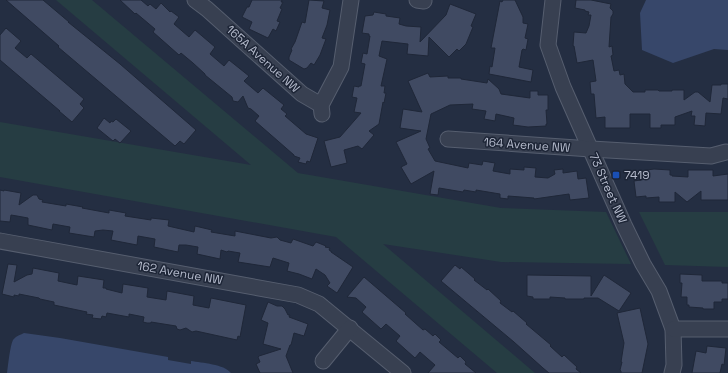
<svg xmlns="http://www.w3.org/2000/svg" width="728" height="373" font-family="'Space Grotesk',sans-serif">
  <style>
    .green { fill: #263d43 }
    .water { fill: #37476a }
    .building { fill: #404a62; stroke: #1f2738 }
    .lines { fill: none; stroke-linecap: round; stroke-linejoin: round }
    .minor-casing { stroke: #565e6f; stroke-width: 17 }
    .minor { stroke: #384051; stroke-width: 15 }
    .transit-dot { fill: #1a4fb4; stroke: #1d2536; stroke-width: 1.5 }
    .labels { text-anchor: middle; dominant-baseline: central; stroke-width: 3; stroke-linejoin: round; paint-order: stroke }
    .street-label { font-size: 12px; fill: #b5bbcc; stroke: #1d2536 }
    .poi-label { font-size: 12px; fill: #b5bbcc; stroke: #1d2536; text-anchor: start }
  </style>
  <rect width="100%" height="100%" fill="#242e42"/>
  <!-- green -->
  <g class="green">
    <polygon points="56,0 92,0 298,173 501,208 606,212 631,264 501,262 383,244 535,373 497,373 336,237 0,177 0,122 251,165"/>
    <polygon points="639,212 728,212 728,267 665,265"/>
  </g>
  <!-- water -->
  <g class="water">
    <polygon points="646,0 728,0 728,50 714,49 673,63 642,50 640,13"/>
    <path d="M24 333 60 338 168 357V360L191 364V361C202 363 224 364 231 373H7C8 365 10 346 13 340 16 336 20 335 24 333Z"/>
  </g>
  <!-- building -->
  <g class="building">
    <polygon points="6,0 43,0 69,22 68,22 120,64 196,130 184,144 180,141 175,146 58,47 59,46"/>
    <polygon points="120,0 141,0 148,6 150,4 156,9 161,3 170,12 171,11 179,17 174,24 189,37 195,30 215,47 210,54 224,66 229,60 249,76 244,81 258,93 263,88 284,105 281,109 287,114 285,116 306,134 318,138 310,162 307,161 306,164 298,162 300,158 294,156 294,155 255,121 259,116 251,109 248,108 243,96 238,102 233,101 232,97 205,75 205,74 193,63 181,53 179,55 153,32 155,29 136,13 135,14"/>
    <polygon points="252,0 282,0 281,2 283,2 280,8 282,9 277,21 280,22 276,31 273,29 268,38 249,29 252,22 242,17 247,7 249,7"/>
    <polygon points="309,0 324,1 322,8 330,10 327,25 322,38 326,39 320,55 314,65 311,63 307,68 304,69 289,60 289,57 292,50 291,49 295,42 302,22 305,23"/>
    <polygon points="503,0 515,0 523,17 523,23 528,24 525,38 528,39 526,50 523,49 522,50 519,67 533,70 531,82 489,74 490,66 492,67 495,48 491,48 500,1 502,2"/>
    <polygon points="576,0 591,0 611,4 610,8 613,11 613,14 611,17 609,47 612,46 613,55 611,56 614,71 619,70 620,75 624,74 625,84 633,92 645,92 645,90 658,90 659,91 672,91 672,90 684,90 684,100 695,92 698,92 710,102 712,85 721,85 721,84 728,84 728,99 723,98 721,114 706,113 705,126 694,125 695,116 691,116 692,111 675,117 675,125 661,125 661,128 650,128 650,114 630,114 630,128 605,128 605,117 596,118 594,94 591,94 590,82 596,81 593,60 577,63 574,46 573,46 574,32 586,33 589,26 591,15 588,15 589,12 585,11 585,10 575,8"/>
    <polygon points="450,4 476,14 471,26 473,27 466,44 459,51 457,49 449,57 429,37 428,56 407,54 408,44 382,41 379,56 387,59 381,86 385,86 384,93 386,93 384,103 383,102 379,124 369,131 374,135 362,149 358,146 344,150 347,163 331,167 324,141 340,137 361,113 354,112 357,98 352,97 354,86 359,87 359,86 361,86 365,64 361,63 363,53 367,54 370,36 369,36 369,34 362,33 365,16 373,15 374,12 386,14 386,16 400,18 399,24 406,26 421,27 420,42 446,15"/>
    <polygon points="6,28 21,41 15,48 27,58 31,54 84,99 80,104 84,108 72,122 59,111 60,111 0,60 0,35"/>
    <polygon points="428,73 430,77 448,76 448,78 461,78 461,79 487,83 488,79 499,89 501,94 530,98 530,91 538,91 538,95 548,95 548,110 546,110 547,124 546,124 546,126 528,127 513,125 514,118 496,114 495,121 484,119 486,111 472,109 473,104 450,105 431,114 426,139 430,148 428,149 435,161 468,168 469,163 482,165 483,161 495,163 493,171 510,174 510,169 524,170 524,167 536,168 535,177 548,178 555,174 554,170 563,169 563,173 577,171 578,179 586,178 589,198 570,200 569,194 534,199 534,198 508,196 508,199 500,198 500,194 476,190 476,192 464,190 463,192 439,188 438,195 430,194 434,171 411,184 401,167 407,164 396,142 421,131 400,128 403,109 422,112 408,81"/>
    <polygon points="104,118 110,123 111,121 113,122 116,119 131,131 120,143 115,139 113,141 97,128"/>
    <polygon points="654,169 670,170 670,175 672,175 672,176 688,177 688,170 713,170 713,176 728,174 728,200 701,200 701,191 687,202 675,192 675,202 659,202 659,197 646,198 646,196 636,197 634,181 641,180 640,171"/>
    <polygon points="0,190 4,191 4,190 21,193 19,205 33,195 37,195 39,199 43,200 42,202 66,206 66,204 83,207 82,208 109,213 109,210 126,213 125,216 151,220 151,218 169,220 168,226 194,232 195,226 212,230 211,232 235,236 235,231 271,238 277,237 280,240 291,243 293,239 313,246 316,242 326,246 325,247 330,248 329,250 331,251 331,252 353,267 337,293 327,286 330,283 325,275 316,269 312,279 299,274 287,271 289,263 273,258 270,267 238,262 240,253 228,251 227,252 221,250 220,259 197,254 198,247 186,245 179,245 178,252 154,247 155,239 138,236 137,245 111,240 113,231 103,230 95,231 94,237 69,233 70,227 53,224 52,230 28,225 28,218 17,216 11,215 10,222 0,221"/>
    <polygon points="8,264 17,265 14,282 27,275 32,274 33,268 59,273 58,281 77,285 78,276 104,280 103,288 106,288 106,289 122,293 123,284 148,288 147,297 166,300 167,291 194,296 193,305 209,308 211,298 246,305 240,337 238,336 237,340 196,331 192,332 186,328 180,330 177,329 176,326 151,322 151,323 147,323 143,322 144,317 129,314 129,317 107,313 106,317 102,316 101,319 92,318 93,315 86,314 87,312 54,305 54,302 40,299 39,298 19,294 19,296 14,295 14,297 2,294"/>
    <polygon points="455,265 460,269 461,267 475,279 474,280 487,290 488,289 501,301 500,303 512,312 513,311 527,323 526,324 551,345 550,346 562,357 564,355 577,367 576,369 581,373 549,373 543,368 514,342 441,281"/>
    <polygon points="680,274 702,275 702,281 722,281 722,283 728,283 728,299 722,299 722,302 714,302 714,309 703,309 703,308 689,307 689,305 687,305 687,297 681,297 682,283 680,283"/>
    <polygon points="527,275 591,276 591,296 604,275 631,293 619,311 598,298 584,298 584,299 565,299 565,298 550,297 550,299 533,299 533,297 527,296"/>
    <polygon points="364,277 406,313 405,314 423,330 425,329 433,336 435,334 441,340 439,342 458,358 460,356 466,362 465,364 476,373 428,373 435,365 420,352 415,358 396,341 400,336 386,324 381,329 362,312 366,307 356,298 347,297"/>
    <polygon points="268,302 277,306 282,306 285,309 288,315 290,315 289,317 308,324 304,336 294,333 291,345 290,345 286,356 293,373 260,373 256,364 260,362 258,357 259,356 281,349 263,344 268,323 261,320"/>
    <polygon points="640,308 648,344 642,373 621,373 621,371 620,370 622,362 621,362 624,343 617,313"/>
    <polygon points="707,346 726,348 724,365 722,364 720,373 692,373 696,351 706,353"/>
  </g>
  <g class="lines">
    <!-- minor casing -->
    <g class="minor-casing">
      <g id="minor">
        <polyline points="195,0 207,9 302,94 321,105"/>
        <polyline points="417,0 424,1"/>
        <polyline points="553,0 548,45 563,87 624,225 643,264 659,291 673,329 674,365 672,373"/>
        <polyline points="322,114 321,105 341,67 351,0"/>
        <polyline points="448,139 591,149 711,156 726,152"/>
        <polyline points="0,241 298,295 319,304 403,373"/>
        <polyline points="673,329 728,329"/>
        <polyline points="323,361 350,328"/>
      </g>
    </g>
    <!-- minor -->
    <use href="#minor" class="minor"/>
  </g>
  <!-- markers -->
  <rect class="transit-dot" x="612" y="171" width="8" height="8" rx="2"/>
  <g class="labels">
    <!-- street labels -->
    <g class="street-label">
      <text transform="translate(263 59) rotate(42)">165A Avenue NW</text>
      <text transform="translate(527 145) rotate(4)">164 Avenue NW</text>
      <text transform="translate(608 188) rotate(66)">73 Street NW</text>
      <text transform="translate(180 273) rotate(10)">162 Avenue NW</text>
    </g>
    <!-- poi labels -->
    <g class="poi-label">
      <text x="624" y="175">7419</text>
    </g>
  </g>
</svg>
